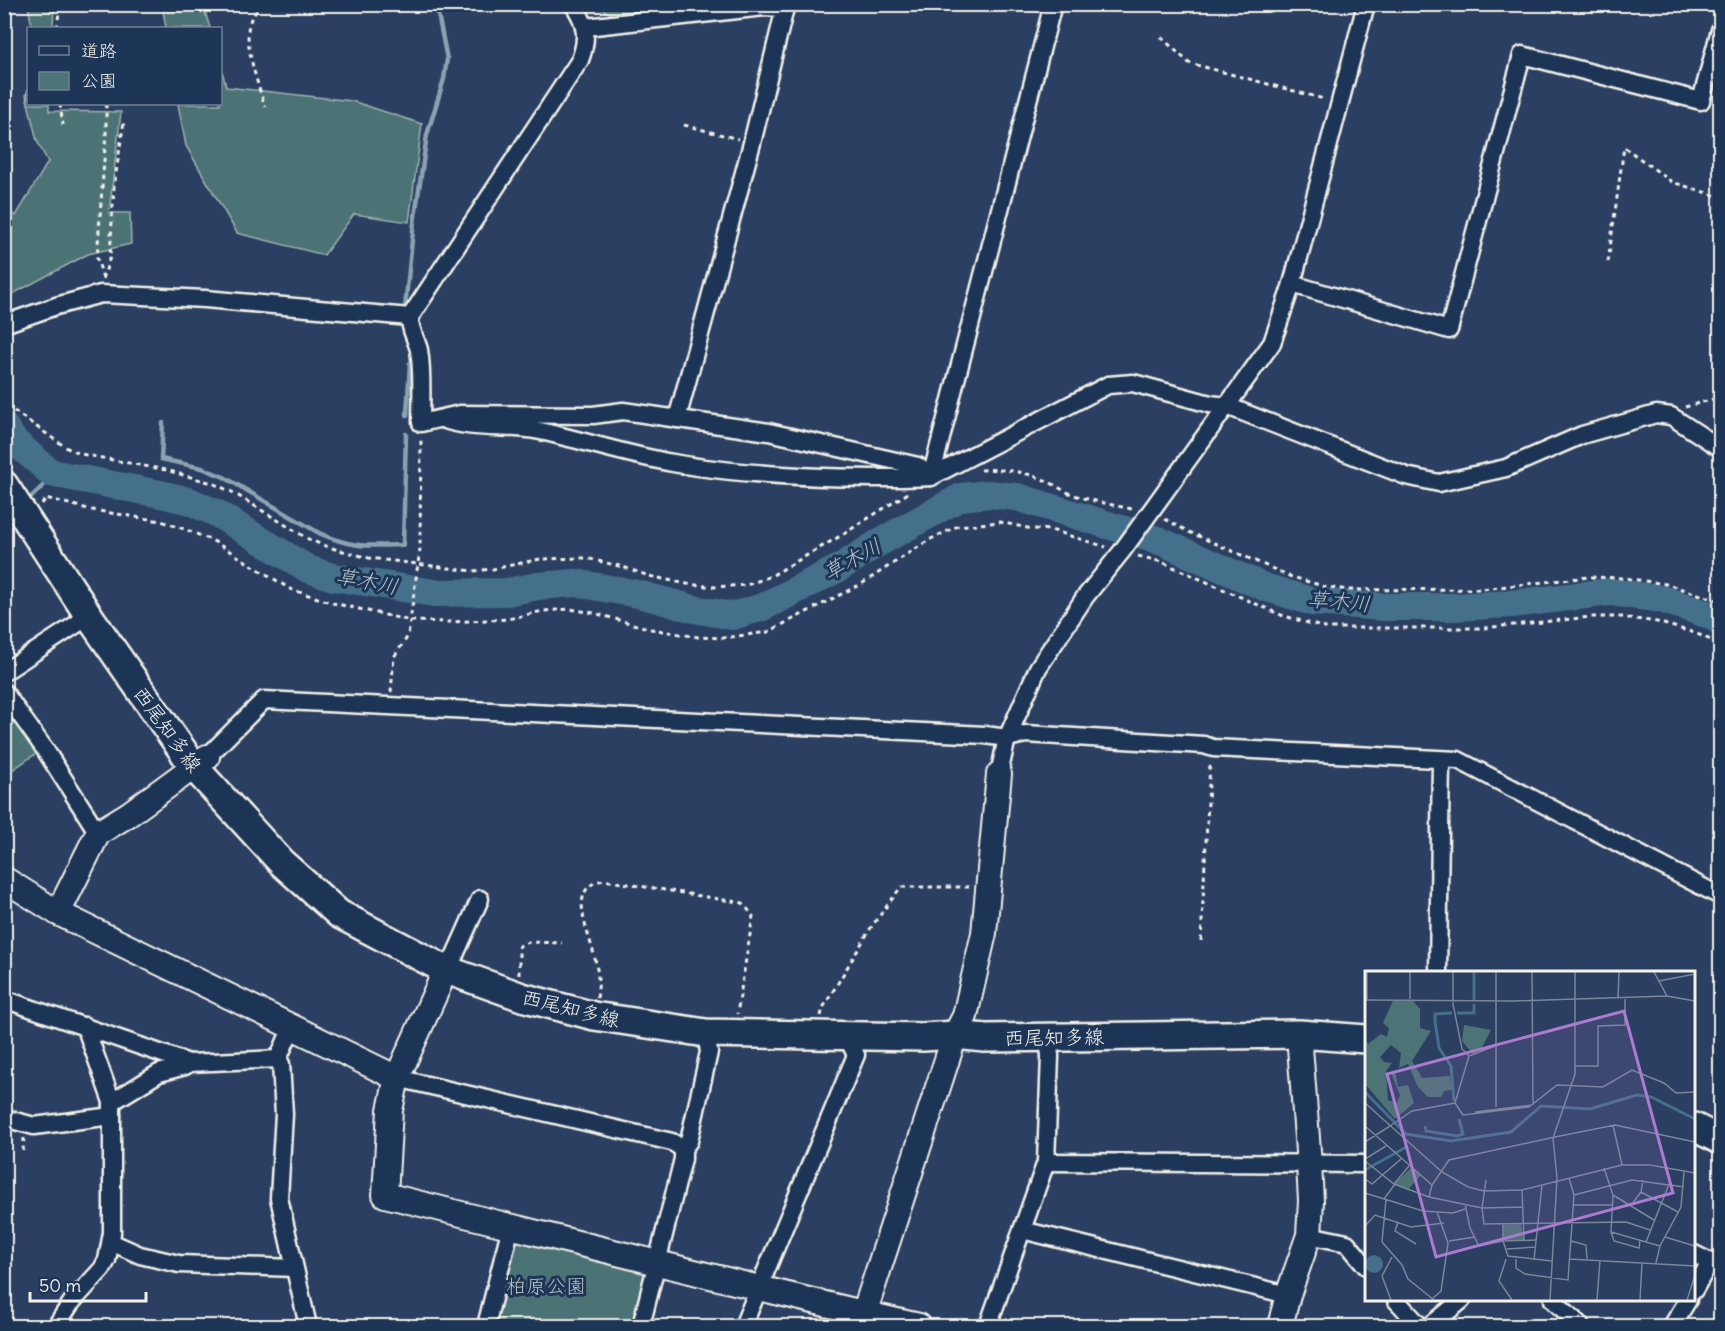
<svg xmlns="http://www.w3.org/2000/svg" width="1725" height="1331" font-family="Delius,'Klee One',sans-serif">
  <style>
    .green { fill: #4c7376; stroke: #a0b2af; stroke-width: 1.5 }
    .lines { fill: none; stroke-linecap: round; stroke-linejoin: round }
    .stream { stroke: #8ba3b1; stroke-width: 4.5 }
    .river { stroke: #456f8c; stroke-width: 28 }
    .street-casing { stroke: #f4f1e8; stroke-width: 21 }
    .secondary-casing { stroke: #f4f1e8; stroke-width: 28 }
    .primary-casing { stroke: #f4f1e8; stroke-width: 32 }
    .path { stroke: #f4f1e8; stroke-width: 3; stroke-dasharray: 4.5 4.5; stroke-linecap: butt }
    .street { stroke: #1d3557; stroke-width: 16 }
    .secondary { stroke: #1d3557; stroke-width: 24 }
    .primary { stroke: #1d3557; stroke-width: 27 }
    .labels { text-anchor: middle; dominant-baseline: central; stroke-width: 6; stroke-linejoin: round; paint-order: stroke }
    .street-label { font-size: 20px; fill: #f4f1e8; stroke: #1d3557 }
    .park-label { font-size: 20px; fill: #b9c5c0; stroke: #1d3557 }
    .water-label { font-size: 21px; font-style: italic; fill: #b7c4c8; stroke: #1d3557 }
    .inset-river { fill: none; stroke: #456f8c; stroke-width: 3 }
    .inset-road { fill: none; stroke: #7b8698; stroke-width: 1.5 }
    .view { fill: #ab7bcf; fill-opacity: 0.15; stroke: #ab7bcf; stroke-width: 3 }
    .inset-edge { fill: none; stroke: #f4f1e8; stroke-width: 3 }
  </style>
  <rect width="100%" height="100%" fill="#2a3f62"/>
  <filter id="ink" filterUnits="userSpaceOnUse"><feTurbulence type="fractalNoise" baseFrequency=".0167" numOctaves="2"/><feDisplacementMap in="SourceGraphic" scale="12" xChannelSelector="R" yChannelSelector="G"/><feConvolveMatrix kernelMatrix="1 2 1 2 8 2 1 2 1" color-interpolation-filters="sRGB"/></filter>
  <g filter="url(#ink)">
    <!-- green -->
    <g class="green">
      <polygon points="28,5 54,5 53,28 32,28"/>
      <polygon points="162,5 203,5 210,28 166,28"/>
      <polygon points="595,5 676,5 618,18"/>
      <polygon points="221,66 226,87 352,101 422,124 409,222 354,214 324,255 237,233 186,146 178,104 220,104"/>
      <polygon points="28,89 28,104 49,104 49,111 121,112 109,213 130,213 131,244 88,254 5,298 5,209 16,216 48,162 37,141 26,95"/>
      <polygon points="4,693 44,748 5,775 4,775"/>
      <polygon points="513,1236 637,1262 648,1278 639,1326 490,1326"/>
    </g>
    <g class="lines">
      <!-- stream -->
      <g class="stream">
        <polyline points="405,308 413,230 427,135 444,79 447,59 436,4"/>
        <polyline points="407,415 410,363"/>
        <path d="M163 423 161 459 202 468 224 477 319 533C351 548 369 546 403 545L406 434"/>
        <polyline points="25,503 45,484 51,473"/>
        <polyline points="4,528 14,516"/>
      </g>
      <!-- river -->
      <polyline class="river" points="4,426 14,441 51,473 165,495 189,501 216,513 308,569 333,577 434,593 507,592 538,586 576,583 638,594 694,609 732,616 763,607 839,568 880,542 961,497 988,494 1017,497 1160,541 1264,587 1313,602 1384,607 1454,607 1511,604 1610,592 1661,599 1709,615 1720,621"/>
      <!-- street casing -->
      <g class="street-casing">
        <g id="street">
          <path d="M573 4C587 23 588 39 580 60L410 317C409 328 416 338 419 350 423 373 421 399 421 423L460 414 593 415 623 411 769 432 918 466 931 477"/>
          <polyline points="586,27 764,7 785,8"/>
          <polyline points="1292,284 1449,330 1522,55 1701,101 1720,30"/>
          <polyline points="4,324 56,306 101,294 205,299 410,317"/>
          <path d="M442 419C474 431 507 424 540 431 585 441 628 455 673 463 722 472 772 475 822 477 859 478 895 479 931 477L1108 385 1133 383 1210 404 1227 406 1406 476 1439 483 1506 468 1582 435 1656 414 1671 416 1720 448"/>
          <polyline points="677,419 752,143 786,4"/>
          <polyline points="931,477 1053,4"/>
          <polyline points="4,672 89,616"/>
          <polyline points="4,692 44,748 98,833"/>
          <polyline points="207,757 264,700 985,735 1007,738 1026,734 1204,745 1213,748 1458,760 1720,896"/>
          <polyline points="999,774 1007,738 1038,668 1085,597 1122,551 1272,343 1292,284 1366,4"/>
          <polyline points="444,969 454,957 480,899"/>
          <polyline points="1438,972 1441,760"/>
          <polyline points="4,999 189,1063 278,1059"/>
          <polyline points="292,1027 278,1059 281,1064 284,1114 279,1198 308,1326"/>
          <polyline points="397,1078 672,1142 683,1149"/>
          <polyline points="112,1102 159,1073 185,1066 189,1063"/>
          <polyline points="4,1118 34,1126 112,1116"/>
          <polyline points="1046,1162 1366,1164"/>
          <polyline points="1022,1230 1288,1295"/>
          <polyline points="1309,1235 1347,1243 1366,1266"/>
          <polyline points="111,1242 140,1255 179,1264 294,1268"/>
          <polyline points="1694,1254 1720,1267"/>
          <polyline points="1694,1290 1710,1262"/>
          <polyline points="1396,1300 1420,1326"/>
          <polyline points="1553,1300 1581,1326"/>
          <polyline points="56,1326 71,1303 102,1269 107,1260 112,1233 112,1102 85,1026"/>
          <polyline points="486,1326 511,1226"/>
          <polyline points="641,1326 683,1159 683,1149 689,1141 709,1052 706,1033"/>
          <polyline points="743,1326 856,1055 846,1035"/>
          <polyline points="988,1326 1046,1162 1050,1056 1048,1037"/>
          <polyline points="1430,1326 1462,1300"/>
          <polyline points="1672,1326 1688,1300"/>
        </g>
      </g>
      <!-- secondary casing -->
      <g class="secondary-casing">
        <g id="secondary">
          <polyline points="4,879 58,913 397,1078"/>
          <polyline points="58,913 98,833 129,814 207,757"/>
          <path d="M444 969 439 985 397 1078 390 1110 385 1195C563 1239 740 1285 919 1326"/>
          <polyline points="860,1326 955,1035 965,1016 984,933 999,774"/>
          <polyline points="1280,1326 1288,1295 1309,1235 1311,1201 1309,1164 1299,1034"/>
        </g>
      </g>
      <!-- primary casing -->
      <g class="primary-casing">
        <g id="primary">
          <polyline points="4,485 89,616 194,767 282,863 339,914 444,969 522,997 594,1016 706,1033 923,1037 955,1035 985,1038 1299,1034 1366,1039"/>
          <polyline points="1694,1127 1720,1140"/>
        </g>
      </g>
      <!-- path -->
      <g class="path">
        <path d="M263 4C259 9 253 14 251 19 241 38 259 87 265 107"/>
        <polyline points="57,28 60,4"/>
        <polyline points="1161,37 1189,63 1324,99"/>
        <polyline points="60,104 63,125"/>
        <polyline points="684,125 738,139"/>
        <polyline points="1608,262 1624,147 1672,182 1720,197"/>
        <polyline points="103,278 97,258 106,133 106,104"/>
        <polyline points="103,279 110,257 114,186 124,121"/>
        <polyline points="1685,407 1720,397"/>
        <polyline points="14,411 67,448 81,454 166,470 212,483 232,492 310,540 328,547 369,558 473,571 493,569 540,559 586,558 623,567 649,576 687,584 714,587 747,585 771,576 842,535 908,493"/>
        <path d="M981 470C1004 468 1028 472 1049 482 1057 486 1065 492 1074 495 1093 501 1112 505 1132 509"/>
        <polyline points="42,504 46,498 92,510 161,521 187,530 215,542 290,589 333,603 411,621 451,622 508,619 543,611 570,609 594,613 651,629 698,637 723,638 768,632 863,583 929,540 958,526 1000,522 1032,529 1051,530 1106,547"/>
        <polyline points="1165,519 1187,531 1289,576 1326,587 1349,590 1481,589 1588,577 1624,578 1666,584 1720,601"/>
        <polyline points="1138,556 1162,562 1281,615 1325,628 1483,628 1591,617 1621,617 1657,622 1695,633 1720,644"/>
        <polyline points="391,692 394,657 408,636 420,549 421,437"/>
        <polyline points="1201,941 1210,763"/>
        <polyline points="519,975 519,946 529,942 562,943"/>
        <path d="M597 998C600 982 597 966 593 951 587 928 567 886 604 880L743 903 753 916 737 1014"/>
        <polyline points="821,1016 823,1008 872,926 901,887 969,887"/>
        <polyline points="23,1151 24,1138"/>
      </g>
      <!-- street -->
      <use href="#street" class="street"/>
      <!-- secondary -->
      <use href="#secondary" class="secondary"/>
      <!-- primary -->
      <use href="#primary" class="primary"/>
    </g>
  </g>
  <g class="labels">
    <!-- street labels -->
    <g class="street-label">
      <text transform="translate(168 729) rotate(54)">西尾知多線</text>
      <text transform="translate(571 1008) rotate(14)">西尾知多線</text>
      <text transform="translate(1054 1037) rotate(-1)">西尾知多線</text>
    </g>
    <!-- park labels -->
    <g class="park-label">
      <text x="546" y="1285">柏原公園</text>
    </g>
    <!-- water labels -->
    <g class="water-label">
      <text transform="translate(852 559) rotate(-29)">草木川</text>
      <text transform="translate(367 581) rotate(11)">草木川</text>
      <text transform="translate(1339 601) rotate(5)">草木川</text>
    </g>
  </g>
  <!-- overview -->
  <g transform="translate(1365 971)">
    <rect width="330" height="330" fill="#2a3f62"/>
    <path d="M28 30H48L55 38V57L66 60 47 90 57 107 85 105 87 119 79 120 76 126H63L53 116 43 93 34 97 36 82 26 74 15 86 19 91 27 92 21 100 23 129 32 132 35 124 26 102 30 100 33 116 43 114 49 132 30 148 0 113V67L3 73 16 63 22 66 24 57 18 52ZM99 54 126 59 116 78 108 83 97 70ZM47 196 56 204 43 219 29 213ZM156 253 159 270 139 269 138 254Z" fill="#4c7376"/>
    <path d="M0 293a9 9 0 1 1 18 0a9 9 0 1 1-18 0Z" fill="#456f8c"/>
    <path class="inset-river" d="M109 1V29M87 42 70 43V50L74 77 86 95 89 130M92 42H109V33M0 121 41 163 86 170 146 161 176 135 225 138 272 124 286 126 330 148M60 155 61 160 92 165 98 163 94 148M0 199 43 175"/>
    <path class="inset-road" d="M45 1V28M88 1V33L97 78 104 85M131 1V136M167 1 168 134M289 1 302 25 330 30M294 10 330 3M253 28 254 1M0 29 149 30 302 25M2 29V1M104 85 130 75M210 95H233V55L260 54V28M0 132 77 201 103 216 119 220 157 219 257 194H285L330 202M110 141 167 134M98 144 164 136 192 114 238 116 267 99 299 112 311 122 330 121M98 144 90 132 104 85M248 154 257 194M0 155 67 214M25 155 47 140 90 132M0 171 25 155M0 188 21 175M0 190 29 213 64 226 117 237 158 236M239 197 248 224 246 261 295 275M0 208 7 213 36 188M121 209 117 237 119 253 261 251 285 259M29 213 44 195M157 219 159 270M276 221 313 241M0 222 58 240 88 242 100 238M209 224 267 209 319 216M248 224 289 249M64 226 67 214 84 189 190 166 250 154 330 171M19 228 30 213M21 229 17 271 37 294 43 308 69 329M100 233 105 257 114 275 138 270 143 285 187 290M267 233 276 221 278 209M208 234H247M33 251 30 260 51 273M138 253V270L172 269M0 255 10 244 46 256 79 252M246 261 249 270 274 277 275 269M300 266 330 275M84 270 110 266M206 270 221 274 222 288M281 271 304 213M142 278 171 276M141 288 134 310 147 329M151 288V297L160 303 203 309 209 224 204 207M204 288 330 295M169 289 177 214M291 292 295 275 316 236 319 201M67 328 76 320 83 272 72 241M26 329 17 305 27 286M185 329 192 207 188 167 210 103V1M232 329 235 289M275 329 277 292M322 329 330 304"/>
    <path class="view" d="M259 40 308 222 71 286 22 103Z"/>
    <rect width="330" height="330" class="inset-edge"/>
  </g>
  <!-- margin -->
  <rect width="1725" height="1331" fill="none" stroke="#1d3557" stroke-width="24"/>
  <rect x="12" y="12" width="1701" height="1307" fill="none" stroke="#f4f1e8" stroke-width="2" filter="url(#ink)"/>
  <!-- legend -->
  <rect x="27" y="27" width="195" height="78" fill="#1d3557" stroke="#738091" stroke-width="1.5"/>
  <rect x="39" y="46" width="30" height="9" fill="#1d3557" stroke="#738091" stroke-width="1.5"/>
  <text x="81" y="57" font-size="18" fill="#f4f1e8">道路</text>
  <rect x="39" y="72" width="30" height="18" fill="#4c7376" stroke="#738091" stroke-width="1.5"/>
  <text x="81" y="87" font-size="18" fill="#f4f1e8">公園</text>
  <!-- scale -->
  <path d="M30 1292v9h116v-9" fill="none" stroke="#f4f1e8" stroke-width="3"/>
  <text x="39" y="1292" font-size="18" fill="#f4f1e8" stroke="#1d3557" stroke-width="4.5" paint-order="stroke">50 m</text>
</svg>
